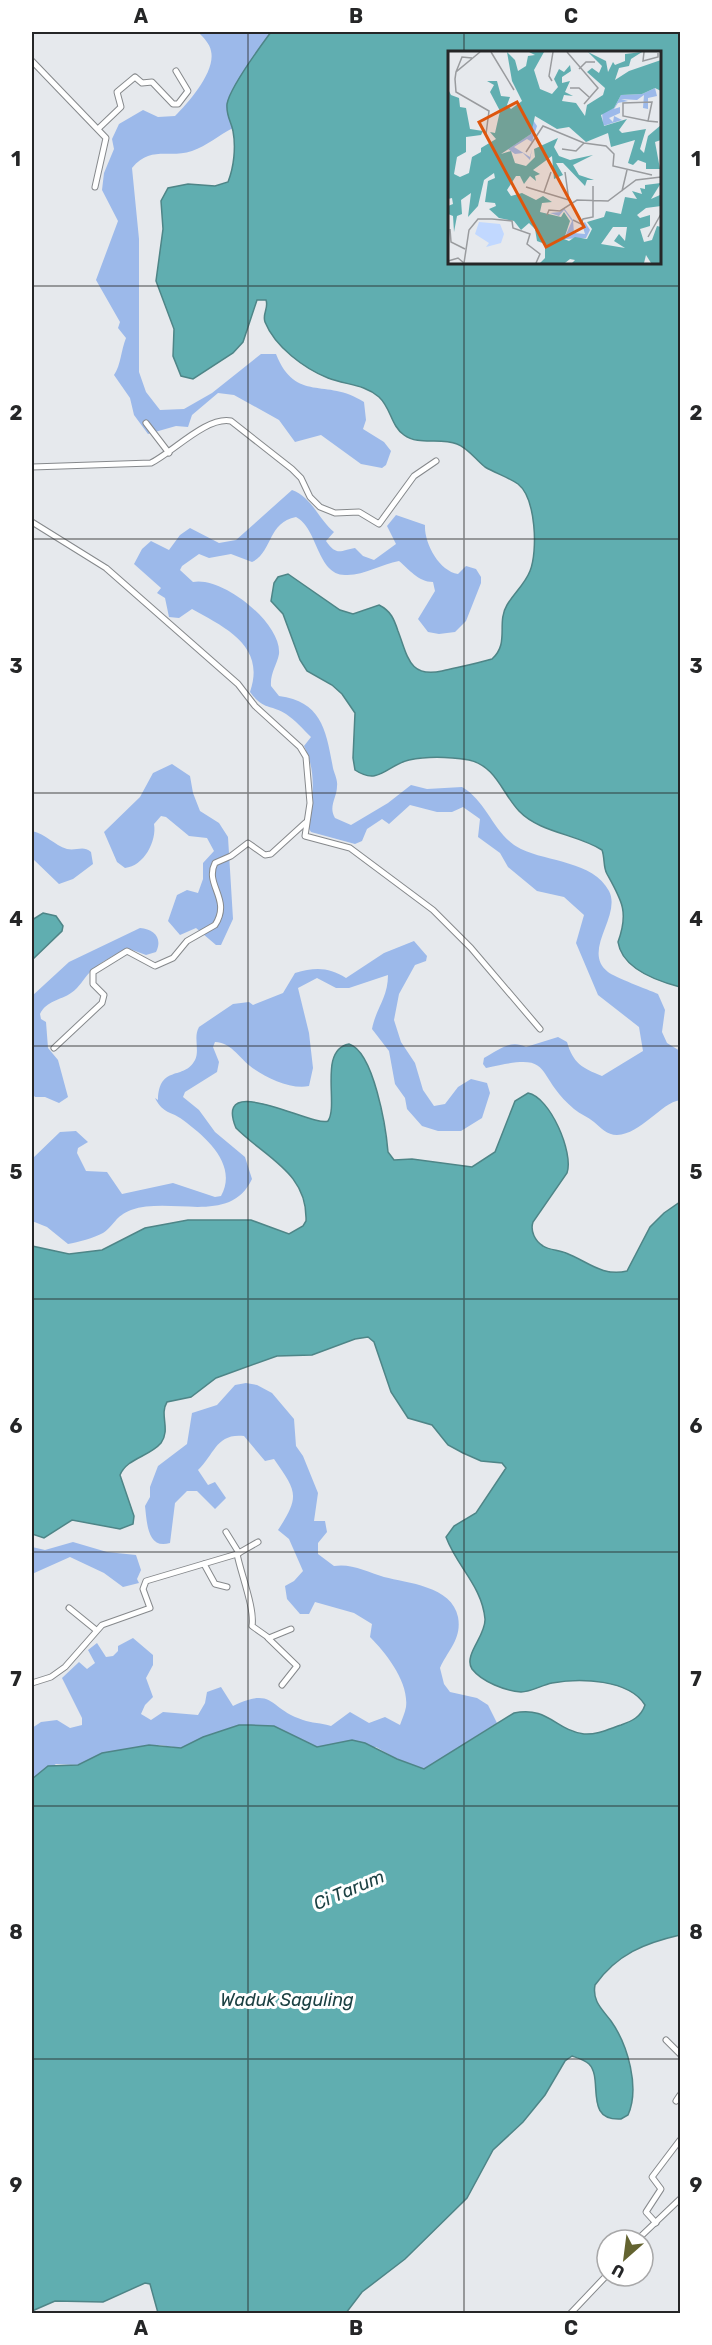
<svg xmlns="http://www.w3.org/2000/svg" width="712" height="2345" font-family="Rubik,sans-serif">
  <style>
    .forest { fill: #9cb9ea }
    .water { fill: #60aeb0; stroke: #4e8587; stroke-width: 1.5; fill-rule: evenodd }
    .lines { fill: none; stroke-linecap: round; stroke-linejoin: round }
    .minor-casing { stroke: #86898c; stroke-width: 7 }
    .minor { stroke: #fff; stroke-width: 5 }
    .grid { fill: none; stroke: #252627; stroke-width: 1.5; stroke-opacity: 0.55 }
    .labels { text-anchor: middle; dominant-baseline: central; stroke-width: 6; stroke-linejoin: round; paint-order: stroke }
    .water-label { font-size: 18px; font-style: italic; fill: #1c4143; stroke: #fff }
    .inset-road { fill: none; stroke: #999b9e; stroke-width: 1.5 }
    .view { fill: #de560d; fill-opacity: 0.15; stroke: #de560d; stroke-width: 3 }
    .inset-edge { fill: none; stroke: #252627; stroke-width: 3 }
    .neatline { fill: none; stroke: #252627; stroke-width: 2 }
    .grid-label { font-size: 20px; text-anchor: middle; font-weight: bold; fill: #252627 }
  </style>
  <rect width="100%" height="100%" fill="#e6e9ed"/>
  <!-- forest -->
  <g class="forest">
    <path d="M198 32H271L247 66 233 128C219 135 207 146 192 151 169 159 151 145 132 168L139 239V372L146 392 160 410 184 409 212 393 261 354H276C296 404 326 377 364 402L366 420 363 429 384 442 391 451 386 465 382 468 361 464 321 435 295 442 279 420 234 395 218 393 192 415 188 427 176 426 148 434 134 415 130 398 114 375C121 365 121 350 126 338L118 328 120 322 96 280 118 221 102 190 104 173 114 149 112 139 119 124 143 110 158 117 175 116C189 102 216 71 211 51 210 44 203 37 198 32Z"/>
    <path d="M292 490C312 497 319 520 334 532L326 541C337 557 341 550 355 548L363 556 374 560 396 544 387 526 396 515 425 525C424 543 439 571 458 574L466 566 476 569 481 577V583L466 621 455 632 439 634 428 632 418 619 435 591 433 582C418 582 409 569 399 561 381 564 364 576 345 575 317 575 318 528 296 517 267 523 273 552 252 562L231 554 209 558 199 554 182 566 180 570 193 582C222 576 282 623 279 654 277 665 270 673 271 686L279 696C322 702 326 730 333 768 334 773 338 780 337 786 337 798 328 806 335 818L351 825 388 803 411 785 427 789 462 787C488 802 494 836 521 849 548 862 593 861 609 891 622 916 581 951 608 972 616 978 647 989 658 994L665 1010 662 1032 667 1043 680 1051V1100C661 1103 641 1134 617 1135 607 1135 601 1128 594 1122 588 1117 580 1114 574 1109 531 1072 558 1051 486 1068L483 1064 484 1058C499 1050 510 1039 526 1047L558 1037 567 1042C573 1063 582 1068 602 1076L643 1051 639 1027 598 995 576 943 584 915 564 897 537 891 508 867 500 853 478 837 480 819 463 807 452 812H437L410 805 389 824 382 819 367 829 362 841 355 844 311 832 308 827C313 798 317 772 304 746L311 737C303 729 295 720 286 714 271 704 264 711 250 692 266 646 226 628 192 609L179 618 169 617 165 598 157 593 161 588 134 564 142 549 151 541 169 550 180 535 190 528 219 543 236 540Z"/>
    <path d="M172 764 190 776 193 793 200 811 219 823 228 837 233 919 221 945H216L196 928 180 935 168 921 177 895 187 890 198 893 203 879V863L214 851 207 838 189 836 166 817 161 816 154 824C157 841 144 866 125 868L117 862 104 832 140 797 153 773Z"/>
    <path d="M32 831C46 834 54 845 67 849 77 851 83 845 91 852L93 864 73 879 59 884 32 858Z"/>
    <path d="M140 928C154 929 163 938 156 952L146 955 127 948C115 955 100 962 90 972 83 979 80 987 71 993 61 1000 46 1001 40 1014L41 1019 46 1022 48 1048 58 1060 68 1097 59 1103 45 1097H35L32 1093V996L69 962Z"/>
    <path d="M414 941 427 956 426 961 415 965 399 994 394 1020 401 1042 415 1063 423 1090 434 1106 445 1104 458 1087 471 1079 487 1083 490 1093 482 1118 461 1131H438L422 1126 407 1109 405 1098 395 1084 389 1051 372 1029C376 1008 388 998 388 975L349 988H336L317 978 298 988 309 1033 313 1068 309 1086C291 1090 264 1077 250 1066 239 1057 230 1042 215 1042L213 1047 219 1062 217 1072 185 1092 183 1097 199 1110 215 1132 245 1157 252 1179C230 1226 172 1196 131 1210 115 1216 114 1226 103 1233 94 1238 78 1242 68 1244L47 1227 32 1221V1159L60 1132 76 1131 88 1142 78 1148 77 1153 86 1171 107 1172 122 1194 173 1183 215 1197 221 1196C238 1165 207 1138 183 1120 170 1110 164 1115 155 1098L158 1100C159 1064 184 1081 195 1060 200 1050 193 1037 199 1027L233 1004 249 1002 253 1005 283 993 295 973C315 967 329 967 346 978L384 953Z"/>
    <path d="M246 1383 257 1385 272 1393 294 1419 296 1446 303 1456 318 1493 314 1521H325L327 1532 318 1543V1554L334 1566C351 1563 368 1572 384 1577 407 1583 452 1586 458 1617 462 1639 448 1650 440 1668L444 1684 450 1692 477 1698 488 1705 497 1723 424 1769 397 1759 376 1747H317L274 1726 251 1725 203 1737 181 1748 159 1745 102 1753 78 1765 56 1764 32 1779V1728L41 1722 57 1720 70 1728 82 1725V1718L62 1678 79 1662 87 1669 95 1663 88 1650 97 1643 106 1657 113 1656 118 1651V1646L133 1638 153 1655V1665L146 1678 153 1697 145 1705 141 1714 151 1720 163 1712 198 1715 205 1703 207 1692 221 1687 233 1706C275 1686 268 1709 303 1720 311 1723 322 1723 331 1726L350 1712 369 1723 385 1717 400 1725C402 1719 405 1713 406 1707 409 1682 386 1653 370 1637L372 1624 354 1613 315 1602 309 1614H300L287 1599 285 1586 294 1581 303 1571 289 1539 278 1530C301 1495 296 1491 274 1459L265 1461 244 1436C216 1433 215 1454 198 1470L208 1485 215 1482 226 1498 215 1509 197 1491H187L175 1503 170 1543C147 1550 147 1522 145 1506L150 1497V1487L158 1466 187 1444 192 1413 217 1405 235 1385Z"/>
    <polygon points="73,1542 107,1552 136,1555 141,1570 137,1579 139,1583 123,1587 104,1573 70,1557 32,1574 32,1547 45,1550"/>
  </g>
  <!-- water -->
  <g class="water">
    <path d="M271 32H680V987C657 981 622 969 618 942 629 912 622 901 607 874 603 867 605 858 602 850 577 834 540 833 519 811 502 793 496 766 469 760 451 757 427 756 409 760 387 765 379 786 355 770L353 758 355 713 342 694 332 685 307 671 300 660 283 614 271 601 274 583 278 577 288 574 340 610 353 614 379 605C391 611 394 619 398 631 408 657 409 678 442 671 459 667 475 664 492 659 510 643 496 623 507 605 514 593 525 584 530 571 538 551 536 498 518 484 508 477 495 473 485 467 476 460 468 448 457 444 440 437 419 446 404 435 391 426 391 408 379 397 364 384 346 385 328 378 305 369 275 347 265 322 262 314 269 308 266 300H257L243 342 233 353 193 379 181 376 173 356 174 329 156 281 163 229 161 201 168 188 188 184 215 186 228 182C234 167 236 147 233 131 231 121 226 116 227 104 230 87 260 47 271 32ZM450 52H660V262H450Z"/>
    <polygon points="43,913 56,916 63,926 62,931 32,960 32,920"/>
    <path d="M349 1044C374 1052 386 1128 388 1152L394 1160 412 1159 472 1167 495 1152 515 1101 528 1093C550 1097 574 1153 567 1173L533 1222C530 1231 535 1241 543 1246 549 1250 559 1250 566 1253 587 1261 602 1277 627 1271L650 1227 664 1213 680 1202V1935C645 1943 617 1954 595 1985 592 2001 602 2009 611 2021 628 2045 640 2088 628 2115L621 2119C583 2121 604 2079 589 2064 585 2060 578 2058 572 2056L565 2061 545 2095 523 2122 493 2150 467 2198 405 2259 362 2292 346 2313H158L150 2284 145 2283 103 2302 55 2301 32 2311V1779L48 1766 78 1765 102 1753 149 1745 181 1748 203 1737 239 1725H251L274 1726 317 1747 352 1740 365 1743 397 1759 424 1769 514 1713C548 1706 555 1730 584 1734 597 1735 609 1729 621 1725 632 1721 641 1717 645 1705 629 1679 580 1678 552 1683 542 1685 531 1692 521 1692 506 1691 482 1682 472 1669 463 1655 486 1636 485 1619 482 1586 457 1567 446 1537L454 1526 476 1513 506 1468 502 1463 481 1461 463 1453 448 1445 432 1425 408 1418 391 1392 374 1342 368 1337 355 1339 312 1355 277 1356 216 1378 191 1397 167 1402C159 1415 171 1429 161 1443 149 1457 127 1458 120 1475L134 1516 133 1524 120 1529 72 1520 44 1538 32 1534V1246L69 1254 102 1250 145 1228 188 1220H251L289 1234 303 1226 306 1221C308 1173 266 1158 236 1128 212 1069 314 1128 328 1121 339 1105 318 1050 349 1044Z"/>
  </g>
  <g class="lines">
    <!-- minor casing -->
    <g class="minor-casing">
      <g id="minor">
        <polyline points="32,61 106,138 95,187"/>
        <polyline points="99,128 121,107 117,92 135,77 142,83 152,82 173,104 178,104 188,91 176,71"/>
        <polyline points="146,423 169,453"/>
        <path d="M32 467 151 463C173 452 207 416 231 421L292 469 301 478 310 497 320 507 335 513 359 512 379 524 414 476 436 461"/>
        <polyline points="32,522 106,568 238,684 255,706 300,747 306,757 310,803 305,836 350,848 433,910 471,948 540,1029"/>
        <path d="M54 1048 102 1003 104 995 93 984V972L127 951 155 966 173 958 187 941 215 925C232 899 204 885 215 863L231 856 248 843 265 855 271 854 305 823"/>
        <polyline points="226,1532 239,1553"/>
        <path d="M237 1554C241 1574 255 1609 252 1626L269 1638 291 1629"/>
        <polyline points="204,1564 215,1584 227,1587"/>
        <polyline points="69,1608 96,1630"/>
        <polyline points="268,1638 297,1666 282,1685"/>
        <polyline points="32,1683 51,1677 65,1667 102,1625 150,1608 143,1589 146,1581 237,1554 258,1542"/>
        <polyline points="666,2040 680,2054"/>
        <polyline points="676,2101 680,2095"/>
        <polyline points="656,2223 646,2212 661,2189 652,2177 680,2140"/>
        <polyline points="637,2240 680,2199"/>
        <polyline points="570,2314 607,2275"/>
      </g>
    </g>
    <!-- minor -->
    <use href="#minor" class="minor"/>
  </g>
  <!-- grid -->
  <path class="grid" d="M248 32V2314M464 32V52M464 262V2314M32 286H680M32 539H680M32 793H680M32 1046H680M32 1299H680M32 1552H680M32 1806H680M32 2059H680"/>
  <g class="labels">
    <!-- water labels -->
    <g class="water-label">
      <text transform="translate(349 1890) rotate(-23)">Ci Tarum</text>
      <text x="287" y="2000">Waduk Saguling</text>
    </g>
  </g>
  <!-- overview -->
  <g transform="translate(448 51)">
    <rect width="213" height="213" fill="#e6e9ed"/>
    <path d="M31 171 52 173 56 183 53 192 38 196 41 192 27 183Z" fill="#c1d8ff"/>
    <path d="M207 37 209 45 200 47V58L195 57 196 44 189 49 173 48 180 50 170 52 166 58 172 56V62L161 67 165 71 166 65 174 69 155 75 154 61 166 57 173 44 194 43ZM85 69 89 75 84 91 79 88 66 96 82 106 84 98 82 109 75 102 67 103 60 98 83 83ZM116 157 125 169 126 182 137 183 134 173 137 171 142 179 138 187 116 188 124 170 116 159 111 165 102 162 112 161Z" fill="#9cb9ea"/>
    <path d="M59 1 67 9 70 20 78 15 80 5 87 4 81 1H96L86 19 92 38 104 43 110 36 106 28 111 18 116 21 122 14 123 20 114 26V32L122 30 117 41 125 45 116 44 114 50 128 52 137 65 139 54 155 44 157 37 139 21 144 17 151 22 154 15 140 1 158 10 160 21 165 11 167 14 177 10V3L194 1 183 8 181 15 171 17 167 29 181 20 213 9V40L207 37 194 43 173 44 166 57 153 64 156 75 179 68 171 79 174 82 198 78 192 98 196 102 200 85 213 74V89L207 91 212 118H198V112L190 109 185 114 180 112 187 89 163 96 160 82 138 91 121 76 109 78 87 65 83 83 53 103 63 100 67 112 78 115 87 106 86 98 110 87 106 96 111 105 122 109 145 104 125 114 131 124 146 129H139L137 135 115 112H108L115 124 106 128 104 105 85 119 92 123 87 125 88 130 82 125 76 133 72 125H68L59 139 63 145 74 142 88 149 95 145 104 151 94 152 92 161 113 166 116 161 122 170 116 188 121 190 127 186 139 188 144 178 139 171 156 166 158 160 173 163 177 146 189 148 184 140 194 143 192 137 197 138V134L213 132 203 148 212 144 213 155 198 157 189 164 192 167 202 164V175L192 178 196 191 204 189 209 175 213 176V212H203L198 204 196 212H124L127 209 122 208 117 212H92L97 207V193L89 190 87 178 81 172 73 179 66 170 51 167 41 158 48 155 47 152 37 151 40 130 47 127 46 122 36 129 30 155 20 166 23 142 13 149 14 163 9 165 6 181 5 165 0 163V155L5 153 4 147 0 148V38L3 44 11 47 12 56 18 57 22 78 35 80 33 84 18 86V101L9 106 6 123 12 126 21 122 24 106 33 101V97L48 88 42 81 47 82 52 60 42 41 46 34 39 30H49L53 45 62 46 59 54 63 58 74 50 64 30ZM165 176H179L177 190 171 183 166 190 177 197 153 193Z" fill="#60aeb0" fill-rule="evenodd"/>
    <path class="inset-road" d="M32 1 8 21 7 28 8 41 41 60 38 83M43 1 66 39M119 1 150 37 136 53M196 1 195 10 210 6V2M131 18 138 11H147M8 21 14 6 24 7M104 30 101 25 105 1M122 37H131L141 46M200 70 175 65V52L204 51 200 70 210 71M114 98 128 100 136 92M78 101 95 75 136 92 158 95 166 103 165 115 204 124M117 121 121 150M78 136 121 149M174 140 179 119M96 141 103 121M99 164 101 159 112 160 129 149 160 150 188 129 213 126M125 169 133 173 135 168 145 166V135M2 178 3 191 17 198M200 186 213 163M0 210 10 207 16 212M16 212 21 179 30 168H44L64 170 65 177 82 183 79 193 92 203 88 212"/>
    <path class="view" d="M69 51 136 176 98 196 31 71Z"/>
    <rect width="213" height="213" class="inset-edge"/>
  </g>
  <!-- border -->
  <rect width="712" height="2345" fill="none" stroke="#ffffff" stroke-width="66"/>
  <!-- north arrow -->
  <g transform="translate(625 2258) rotate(208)"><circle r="28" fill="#ffffff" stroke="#a8a8a9" stroke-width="1.5"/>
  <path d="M0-4.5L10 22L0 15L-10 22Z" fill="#636330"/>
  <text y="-9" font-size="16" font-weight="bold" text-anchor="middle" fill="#252627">U</text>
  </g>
  <rect x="33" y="33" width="646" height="2279" class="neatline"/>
  <g class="grid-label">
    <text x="141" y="23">A</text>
    <text x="356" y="23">B</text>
    <text x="571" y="23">C</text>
    <text x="16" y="166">1</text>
    <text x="696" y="166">1</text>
    <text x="16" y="420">2</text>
    <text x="696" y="420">2</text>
    <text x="16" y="673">3</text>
    <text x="696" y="673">3</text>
    <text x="16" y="926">4</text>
    <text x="696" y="926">4</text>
    <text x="16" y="1179">5</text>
    <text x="696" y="1179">5</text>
    <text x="16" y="1433">6</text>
    <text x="696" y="1433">6</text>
    <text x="16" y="1686">7</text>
    <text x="696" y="1686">7</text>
    <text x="16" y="1939">8</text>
    <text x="696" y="1939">8</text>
    <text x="16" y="2192">9</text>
    <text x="696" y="2192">9</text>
    <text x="141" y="2335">A</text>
    <text x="356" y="2335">B</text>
    <text x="571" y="2335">C</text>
  </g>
</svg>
